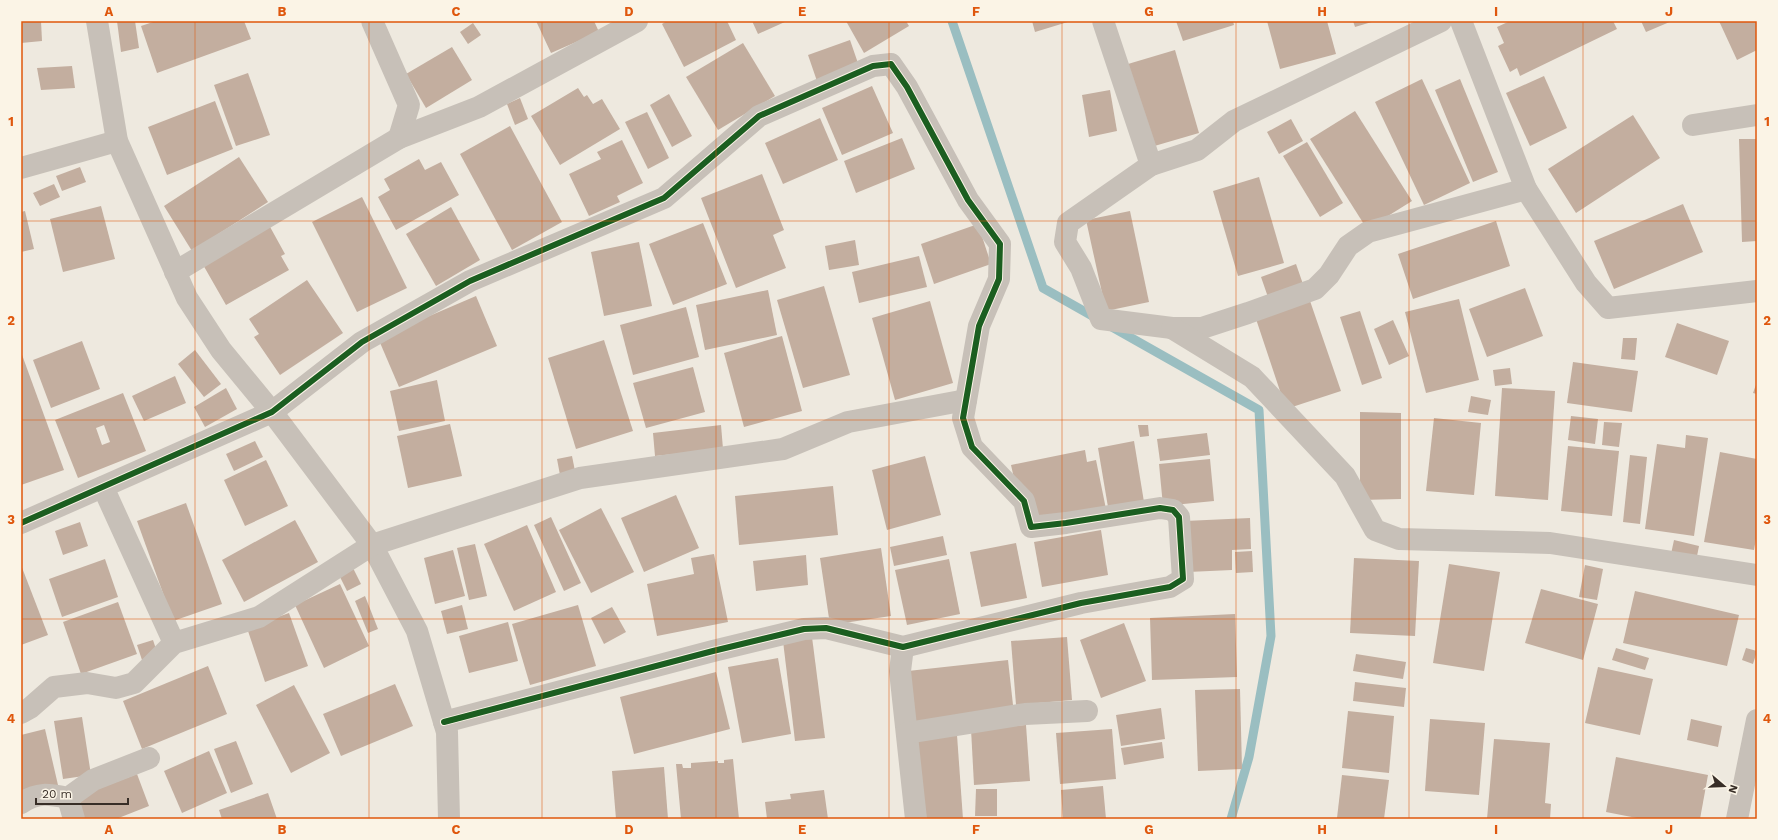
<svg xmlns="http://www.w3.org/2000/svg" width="1778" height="840" font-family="'Work Sans',sans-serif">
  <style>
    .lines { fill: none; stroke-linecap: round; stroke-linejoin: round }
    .stream { stroke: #9abec1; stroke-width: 9 }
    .building { fill: #c3ae9f; fill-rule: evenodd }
    .minor { stroke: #c7c0b8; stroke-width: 22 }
    .cycleway-casing { stroke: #fbf4e6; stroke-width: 8 }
    .cycleway { stroke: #1b5e20; stroke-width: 6 }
    .grid { fill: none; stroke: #df570d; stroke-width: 1; stroke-opacity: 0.55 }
    .neatline { fill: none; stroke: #df570d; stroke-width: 1.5 }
    .grid-label { font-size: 13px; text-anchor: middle; font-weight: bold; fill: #df570d }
  </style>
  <rect width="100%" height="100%" fill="#eee9df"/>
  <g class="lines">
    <!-- stream -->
    <g class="stream">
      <polyline points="952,21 1043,288 1096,318"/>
      <polyline points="1112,327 1259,410 1271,636 1249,757 1231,819"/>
    </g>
  </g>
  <!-- building -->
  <g class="building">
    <polygon points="21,21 41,21 42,41 21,43"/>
    <polygon points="117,21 135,21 139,48 121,52"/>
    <polygon points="156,21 244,21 251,39 157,73 141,26"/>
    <polygon points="536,21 594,21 599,32 551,53"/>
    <polygon points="667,21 727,21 736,40 684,67 662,24"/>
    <polygon points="752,21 787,21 758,34"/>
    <polygon points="846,21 906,21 909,26 864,53"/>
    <polygon points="1032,21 1071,21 1035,32"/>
    <polygon points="1176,21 1233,21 1234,25 1183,41"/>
    <polygon points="1267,21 1327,21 1336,54 1280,69"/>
    <polygon points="1353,21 1375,21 1355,27"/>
    <polygon points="1510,21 1613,21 1617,29 1520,76 1517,68 1510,72 1498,46 1504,43 1497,27"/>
    <polygon points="1641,21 1672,21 1646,32"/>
    <polygon points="1719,21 1757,21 1757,50 1737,60"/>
    <polygon points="473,23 481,35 468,44 460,32"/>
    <polygon points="850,40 860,69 818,84 808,55"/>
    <polygon points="743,43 775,96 718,130 686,77"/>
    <polygon points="452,47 472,80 426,108 406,74"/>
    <polygon points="1175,50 1199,133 1151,147 1128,64"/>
    <polygon points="72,66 75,88 41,90 37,68"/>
    <polygon points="248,73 270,135 236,146 214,85"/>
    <polygon points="1544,76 1567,128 1530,146 1506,93"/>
    <polygon points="1422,79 1470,183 1424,205 1375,102"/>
    <polygon points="1460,79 1498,172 1473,182 1435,90"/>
    <polygon points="872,86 893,133 842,155 822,108"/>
    <polygon points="578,88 584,97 587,95 593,104 602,99 620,129 560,165 531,116"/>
    <polygon points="1110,90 1117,131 1089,137 1082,95"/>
    <polygon points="669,94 692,136 672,147 650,105"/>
    <polygon points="520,98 528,119 515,125 507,104"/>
    <polygon points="215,101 233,149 167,175 148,127"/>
    <polygon points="1355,111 1412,201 1367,229 1310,139"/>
    <polygon points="647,112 669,158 648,169 625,122"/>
    <polygon points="1633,115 1660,158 1576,213 1548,169"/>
    <polygon points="820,118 838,160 783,184 765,143"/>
    <polygon points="1291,119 1303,141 1279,154 1267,132"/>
    <polygon points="510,126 562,222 512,250 460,154"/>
    <polygon points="902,138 915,169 856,193 844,161"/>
    <polygon points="1739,139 1757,139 1757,241 1742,242"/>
    <polygon points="622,140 643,183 617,196 620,202 589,216 569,174 601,159 597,152"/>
    <polygon points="1307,142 1343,203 1320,217 1283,156"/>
    <polygon points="239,157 268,202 192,251 164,206"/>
    <polygon points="419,159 425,170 441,162 459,195 396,230 378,197 390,190 384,179"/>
    <polygon points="80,167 86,182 62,191 56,176"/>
    <polygon points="762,174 784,230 773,235 786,268 736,288 701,198"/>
    <polygon points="1259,177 1284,263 1238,276 1213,191"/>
    <polygon points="54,184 60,197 40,206 33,193"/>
    <polygon points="362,197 407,288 357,312 312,222"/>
    <polygon points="1683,204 1703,252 1614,289 1594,241"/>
    <polygon points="101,206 115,259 63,272 50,219"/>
    <polygon points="451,207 480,260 436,286 406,234"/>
    <polygon points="25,211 34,249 21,252 21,212"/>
    <polygon points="1130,211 1149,302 1106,311 1086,220"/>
    <polygon points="1496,221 1510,266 1413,299 1398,254"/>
    <polygon points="703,223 727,284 673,305 649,244"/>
    <polygon points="978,224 991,264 934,284 921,244"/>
    <polygon points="269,225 285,254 281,256 289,270 226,305 202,263"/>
    <polygon points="855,240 859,265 829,270 825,246"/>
    <polygon points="639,242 652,306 604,316 591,252"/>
    <polygon points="919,256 927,287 859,303 852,272"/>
    <polygon points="1296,264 1304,287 1269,300 1261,277"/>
    <polygon points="307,280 343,333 280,375 254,337 259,334 249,319"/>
    <polygon points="824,286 850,375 803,388 777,300"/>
    <polygon points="1525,288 1543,336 1487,357 1469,309"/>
    <polygon points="768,290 777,335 705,350 696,305"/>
    <polygon points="476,296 497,346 399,387 378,338"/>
    <polygon points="1309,298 1341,391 1286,409 1255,316"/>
    <polygon points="1459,299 1479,380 1426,393 1405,312"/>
    <polygon points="930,301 953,383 895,400 872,318"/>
    <polygon points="686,307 699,357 633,375 620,325"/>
    <polygon points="1360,311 1382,378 1362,385 1340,317"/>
    <polygon points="1393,320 1409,356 1389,365 1374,329"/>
    <polygon points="1677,323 1729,341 1717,375 1665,357"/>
    <polygon points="782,336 802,411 744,427 724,353"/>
    <polygon points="1623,338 1637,338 1635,360 1621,359"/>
    <polygon points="604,340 633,431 576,449 548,358"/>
    <polygon points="82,341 100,389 51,408 33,360"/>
    <polygon points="195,350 221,384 204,397 178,364"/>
    <polygon points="21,352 64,470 21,485"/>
    <polygon points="1573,362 1638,371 1632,412 1567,403"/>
    <polygon points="693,367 705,412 646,428 633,383"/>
    <polygon points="1510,368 1512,384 1495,386 1493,370"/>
    <polygon points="175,376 186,403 144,421 132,396"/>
    <polygon points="437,380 445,421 399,431 390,391"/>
    <polygon points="1757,382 1757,394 1753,393"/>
    <polygon points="226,388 237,409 205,427 194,407"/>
    <polygon points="1502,388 1555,391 1548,500 1495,496"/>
    <path d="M123 393 146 451 78 478 55 420ZM104 425 110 442 102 445 96 428Z"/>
    <polygon points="1471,396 1491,400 1488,415 1468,412"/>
    <polygon points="1360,412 1401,413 1401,499 1360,500"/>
    <polygon points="1571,416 1598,419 1595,444 1568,440"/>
    <polygon points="1434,418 1481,423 1474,495 1426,491"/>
    <polygon points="1604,422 1622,423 1619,447 1602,445"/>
    <polygon points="450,424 462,476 408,488 397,436"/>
    <polygon points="721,425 723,449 655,456 653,433"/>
    <polygon points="1138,425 1148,425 1149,436 1140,437"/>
    <polygon points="1207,433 1210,455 1160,461 1157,439"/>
    <polygon points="1686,435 1708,438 1694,536 1645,529 1657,444 1685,448"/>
    <polygon points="255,441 263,457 234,471 226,454"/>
    <polygon points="1134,441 1144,502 1108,507 1098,448"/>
    <polygon points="1568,446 1619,451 1612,516 1561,511"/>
    <polygon points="1085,450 1087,462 1096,460 1106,509 1032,525 1016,487 1011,465"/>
    <polygon points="1720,452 1757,459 1757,533 1754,550 1704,542"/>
    <polygon points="1630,455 1647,457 1640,524 1623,522"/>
    <polygon points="572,456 575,471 560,475 557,459"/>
    <polygon points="925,456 941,515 887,530 872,470"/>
    <polygon points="1210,459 1214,501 1163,506 1159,464"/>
    <polygon points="266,460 288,506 245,526 224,480"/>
    <polygon points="833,486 838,535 739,545 735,496"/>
    <polygon points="676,495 699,548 644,572 621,518"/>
    <polygon points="186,503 222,604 173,621 137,521"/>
    <polygon points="601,508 634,572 591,593 559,530"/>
    <polygon points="551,517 581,583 564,591 534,525"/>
    <polygon points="1250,518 1251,549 1232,550 1232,570 1188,572 1185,521"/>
    <polygon points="295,520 318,562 244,602 222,560"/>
    <polygon points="80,522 88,546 63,555 55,531"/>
    <polygon points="527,525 556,592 514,611 484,544"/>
    <polygon points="1101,530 1108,575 1042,587 1034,542"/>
    <polygon points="943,536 947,555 894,566 890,547"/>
    <polygon points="1674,540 1699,546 1696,561 1671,554"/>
    <polygon points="1016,543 1027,598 981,607 970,552"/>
    <polygon points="475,544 487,596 469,600 457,548"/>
    <polygon points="881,548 891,616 830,625 820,558"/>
    <polygon points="453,550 465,596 435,604 424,558"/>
    <polygon points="1252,551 1253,572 1236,573 1235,552"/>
    <polygon points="714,554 728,622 657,636 647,584 694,574 691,558"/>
    <polygon points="806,555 808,585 756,591 753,561"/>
    <polygon points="1354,558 1419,561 1415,636 1350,633"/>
    <polygon points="105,559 118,597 62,617 49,579"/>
    <polygon points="949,559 960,614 907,625 895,570"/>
    <polygon points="1449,564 1500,572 1484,671 1433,663"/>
    <polygon points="21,565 48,635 21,645"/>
    <polygon points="1585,565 1603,569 1597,600 1579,597"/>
    <polygon points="352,566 361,584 347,591 338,573"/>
    <polygon points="340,584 369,646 324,668 295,605"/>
    <polygon points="1541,589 1598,604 1583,660 1525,643"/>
    <polygon points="1635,591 1739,615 1727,666 1623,643"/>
    <polygon points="365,596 378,629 368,633 355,601"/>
    <polygon points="118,602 137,654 81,674 63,622"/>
    <polygon points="462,605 468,629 447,634 441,611"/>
    <polygon points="578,605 596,666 530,685 512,624"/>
    <polygon points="612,607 626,632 604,644 591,618"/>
    <polygon points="289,613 308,666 265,682 247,628"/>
    <polygon points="1235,614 1237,677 1152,680 1150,618"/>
    <polygon points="508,622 518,661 469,673 459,636"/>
    <polygon points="1124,623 1146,681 1101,698 1080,640"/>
    <polygon points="812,637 825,738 795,741 783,641"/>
    <polygon points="1067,637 1072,700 1016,705 1011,641"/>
    <polygon points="153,640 159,658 143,663 137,645"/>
    <polygon points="1616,648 1649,658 1645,670 1612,660"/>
    <polygon points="1746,648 1757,651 1753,664 1742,660"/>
    <polygon points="1356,654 1406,662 1403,679 1353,671"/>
    <polygon points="778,658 791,734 742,743 728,667"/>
    <polygon points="1008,660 1014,714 914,725 908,671"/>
    <polygon points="208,666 227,714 142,749 123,701"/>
    <polygon points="1598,667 1653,679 1640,735 1585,723"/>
    <polygon points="716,672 730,729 634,754 620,697"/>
    <polygon points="1355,682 1406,688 1404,707 1353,701"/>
    <polygon points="395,684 413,726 341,756 323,714"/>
    <polygon points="294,685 330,753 291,773 256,705"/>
    <polygon points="1240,689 1242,769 1198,771 1195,690"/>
    <polygon points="1161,708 1165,739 1121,746 1116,715"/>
    <polygon points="1348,711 1394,716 1389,773 1342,768"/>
    <polygon points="82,717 91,775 63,779 54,721"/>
    <polygon points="1430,719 1485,723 1479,795 1425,791"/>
    <polygon points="1691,719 1722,726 1718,747 1687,740"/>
    <polygon points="1026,725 1030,781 974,785 971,729"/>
    <polygon points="45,729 58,785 21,794 21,735"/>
    <polygon points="1112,729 1116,779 1060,784 1056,733"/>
    <polygon points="957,735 963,819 918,819 913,738"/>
    <polygon points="1494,739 1550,743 1545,803 1551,804 1550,819 1487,819"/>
    <polygon points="236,741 253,784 231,793 214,749"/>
    <polygon points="1162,742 1164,758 1124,765 1121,748"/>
    <polygon points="209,751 227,793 182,813 164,771"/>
    <polygon points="1616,757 1708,775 1700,819 1642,819 1606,812"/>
    <polygon points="733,759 739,819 681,819 676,764 682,764 683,768 691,768 691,763 718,761 718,763 724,763 724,760"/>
    <polygon points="664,767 668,819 616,819 612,771"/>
    <polygon points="137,774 149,806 116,819 82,819 74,798"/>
    <polygon points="1342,775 1389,780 1384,819 1337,818"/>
    <polygon points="1103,786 1106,819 1063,819 1061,790"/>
    <polygon points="976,789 997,789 997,816 975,816"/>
    <polygon points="824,790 828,819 767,819 765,802 791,799 790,794"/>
    <polygon points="268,793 277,819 222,819 219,810"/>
  </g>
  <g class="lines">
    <!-- minor -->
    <g class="minor">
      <polyline points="97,21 117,141 187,298 221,350 272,412 372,545 417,631 447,732 449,819"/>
      <polyline points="372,21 409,105 399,138"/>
      <polyline points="1103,21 1151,165"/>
      <polyline points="1441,21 1234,121 1197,150 1151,165 1068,223 1065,242 1081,268 1101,319 1172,328 1202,328 1248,313 1315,289 1329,275 1348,246 1368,232 1526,189"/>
      <polyline points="1461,21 1526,189 1586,283 1608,308 1757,291"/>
      <polyline points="1693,125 1757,115"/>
      <polyline points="21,168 117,141"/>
      <polyline points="175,272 399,138 479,107 637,21"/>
      <polyline points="1172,328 1252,377 1345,476 1375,530 1399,539 1550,543 1757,575"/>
      <polyline points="103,487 174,643"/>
      <polyline points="21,523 272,412 362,342 470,281 664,198 759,116 873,66 891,64 907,87 968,200 1000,244 999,279 979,326 963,418 972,447 1024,501 1031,527 1066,523 1160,508 1173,510 1179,517 1183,579 1170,587 1081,603 903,647 826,628 804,629 713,651 444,722"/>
      <polyline points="903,647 900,671 916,819"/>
      <polyline points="21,713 30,708 54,687 87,683 116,688 134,683 174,643 259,617 372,545 580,478 783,449 848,422 966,400"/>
      <polyline points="907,733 1025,714 1087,711"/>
      <polyline points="68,798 74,819"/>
      <path d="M21 803C39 792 48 794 68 798L93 780 149 758"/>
      <polyline points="1737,819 1757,720"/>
    </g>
    <!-- cycleway casing -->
    <g class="cycleway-casing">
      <polyline id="cycleway" points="21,523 272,412 362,342 470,281 664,198 759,116 873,66 891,64 907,87 968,200 1000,244 999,279 979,326 963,418 972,447 1024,501 1031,527 1066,523 1160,508 1173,510 1179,517 1183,579 1170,587 1081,603 903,647 826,628 804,629 713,651 444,722"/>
    </g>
    <!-- cycleway -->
    <use href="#cycleway" class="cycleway"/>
  </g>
  <!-- grid -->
  <path class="grid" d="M195 21V819M369 21V819M542 21V819M716 21V819M889 21V819M1062 21V819M1236 21V819M1409 21V819M1583 21V819M21 221H1757M21 420H1757M21 619H1757"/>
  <!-- border -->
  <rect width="1778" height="840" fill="none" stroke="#fbf4e6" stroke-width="44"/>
  <!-- north arrow -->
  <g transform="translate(1724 786) rotate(109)" stroke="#fbf4e6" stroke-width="3" paint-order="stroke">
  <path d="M0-3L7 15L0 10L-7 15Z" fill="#382e27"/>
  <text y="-6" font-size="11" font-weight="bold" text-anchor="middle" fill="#382e27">N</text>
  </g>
  <!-- scale -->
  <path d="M36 798v6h92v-6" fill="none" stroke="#382e27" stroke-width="2"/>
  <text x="42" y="798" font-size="12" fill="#382e27" stroke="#fbf4e6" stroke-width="3" paint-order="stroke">20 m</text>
  <rect x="22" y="22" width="1734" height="796" class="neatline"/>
  <g class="grid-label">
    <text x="109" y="16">A</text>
    <text x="282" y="16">B</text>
    <text x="456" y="16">C</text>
    <text x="629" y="16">D</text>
    <text x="802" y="16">E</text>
    <text x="976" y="16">F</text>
    <text x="1149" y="16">G</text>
    <text x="1322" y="16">H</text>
    <text x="1496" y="16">I</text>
    <text x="1669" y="16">J</text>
    <text x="11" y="126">1</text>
    <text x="1767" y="126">1</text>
    <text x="11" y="325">2</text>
    <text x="1767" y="325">2</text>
    <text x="11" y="524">3</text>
    <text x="1767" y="524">3</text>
    <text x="11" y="723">4</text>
    <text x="1767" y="723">4</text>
    <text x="109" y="834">A</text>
    <text x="282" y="834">B</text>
    <text x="456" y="834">C</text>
    <text x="629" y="834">D</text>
    <text x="802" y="834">E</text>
    <text x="976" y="834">F</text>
    <text x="1149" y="834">G</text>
    <text x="1322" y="834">H</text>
    <text x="1496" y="834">I</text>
    <text x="1669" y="834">J</text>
  </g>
</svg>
